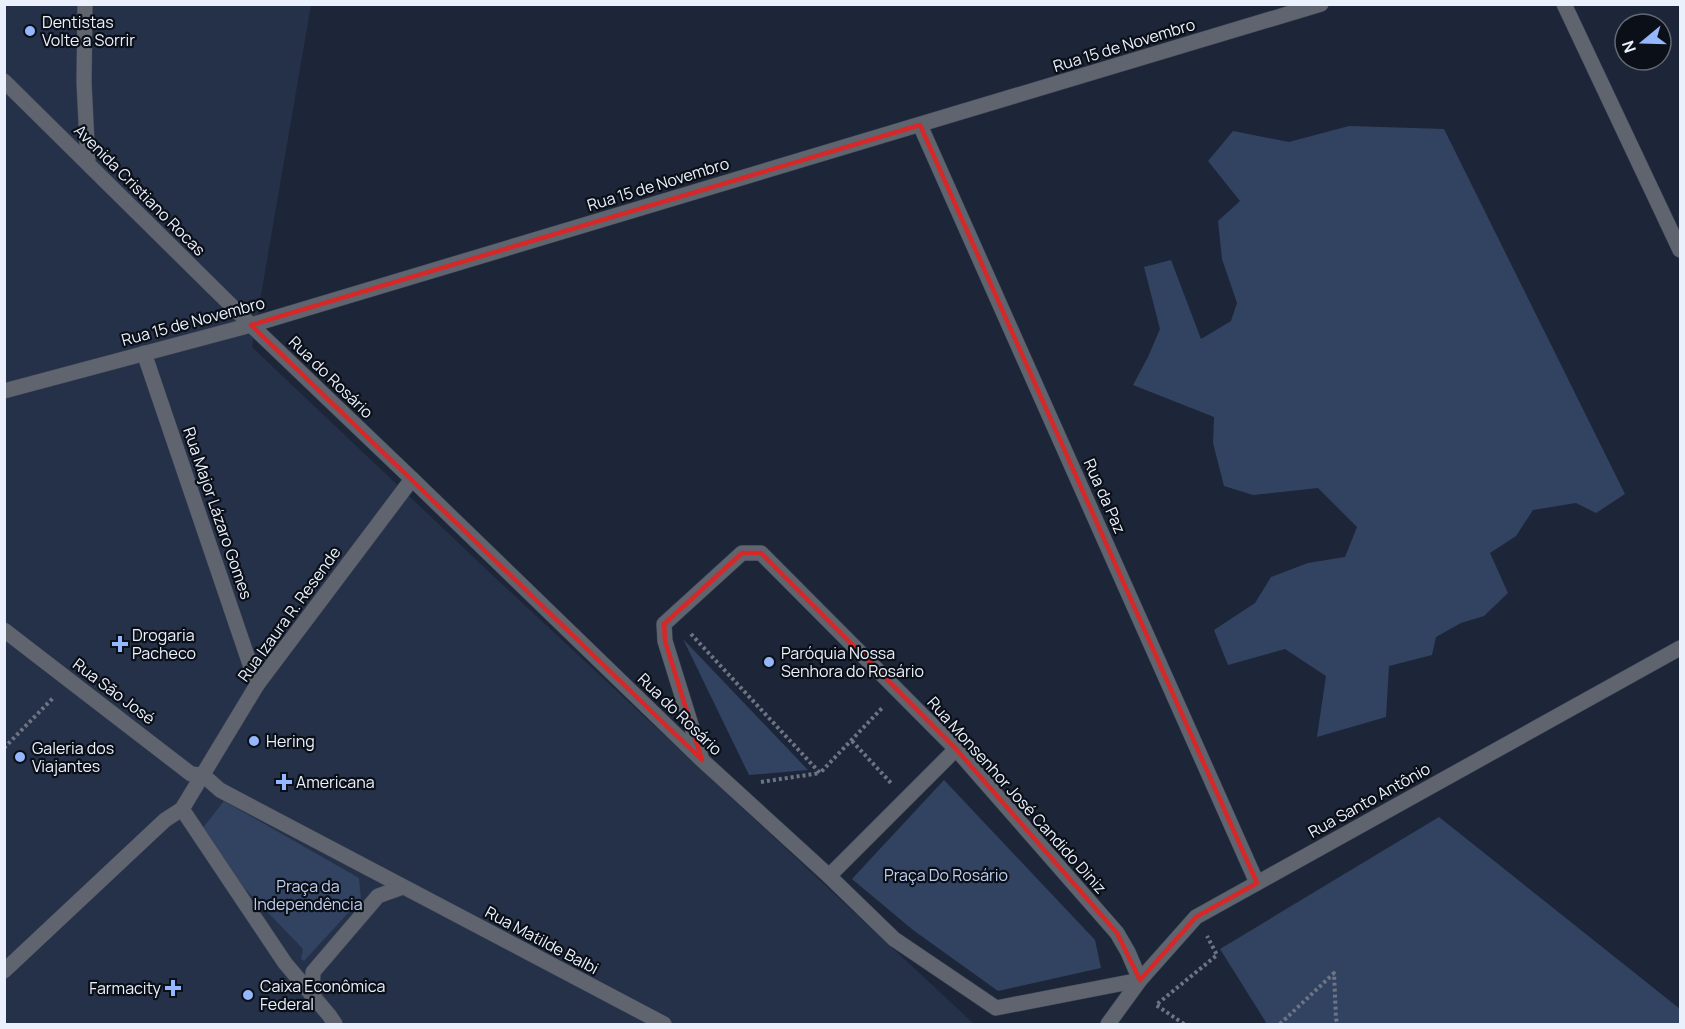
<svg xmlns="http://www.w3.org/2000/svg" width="1685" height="1029" font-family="Manrope,sans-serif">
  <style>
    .built { fill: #253148 }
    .green { fill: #324261 }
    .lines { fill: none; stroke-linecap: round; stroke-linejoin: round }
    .minor-casing { stroke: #3a4254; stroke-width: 16 }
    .tertiary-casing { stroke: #3a4254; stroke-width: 16 }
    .path { stroke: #6d7585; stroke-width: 4; stroke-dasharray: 3 3; stroke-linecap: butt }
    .minor { stroke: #5f646e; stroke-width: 15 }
    .tertiary { stroke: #5f646e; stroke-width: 15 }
    .marked { fill: none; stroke: #d62828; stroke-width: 4.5; stroke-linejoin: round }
    .poi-dot { fill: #94b7fd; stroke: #0b0f17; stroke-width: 2 }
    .labels { text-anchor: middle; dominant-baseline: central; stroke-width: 4.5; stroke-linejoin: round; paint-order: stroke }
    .poi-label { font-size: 16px; fill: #eaf1fd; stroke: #0b0f17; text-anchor: start }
    .street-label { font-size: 16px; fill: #eaf1fd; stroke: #0b0f17 }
    .park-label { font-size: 16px; fill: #bfd0f1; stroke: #0b0f17 }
  </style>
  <rect width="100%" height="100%" fill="#1d2638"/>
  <!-- built -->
  <polygon class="built" points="5,5 311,5 252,347 487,570 974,1024 5,1024"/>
  <!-- green -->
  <g class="green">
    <polygon points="1349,126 1444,129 1625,494 1596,513 1576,503 1533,510 1516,536 1490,553 1508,593 1484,616 1461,623 1436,637 1432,655 1389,666 1386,717 1317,737 1326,676 1285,649 1228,665 1214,630 1255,603 1271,577 1308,563 1345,557 1357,527 1318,488 1253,495 1224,486 1213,443 1214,417 1133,385 1148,357 1160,329 1144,267 1171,260 1201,339 1231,321 1237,303 1222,259 1218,221 1240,201 1208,161 1233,131 1289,142"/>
    <polygon points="683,639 808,770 749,775"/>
    <polygon points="944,780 1095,940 1101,968 998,991 913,930 852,879"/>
    <polygon points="224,801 359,878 361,899 304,961 301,959 303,949 227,870 202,829"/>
    <polygon points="1439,817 1680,1009 1680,1024 1267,1024 1220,949"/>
  </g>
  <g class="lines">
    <!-- minor casing -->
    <g class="minor-casing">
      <g id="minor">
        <polyline points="85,4 84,82 88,163"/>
        <polyline points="1564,4 1680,250"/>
        <polyline points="4,81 251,325 412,479 702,760 829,876 894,939 996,1008 1140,980 1128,952 1117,933 956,749 761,553 742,553 664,624 665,641 702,760"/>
        <polyline points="920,125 1257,883"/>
        <polyline points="144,353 257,685"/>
        <polyline points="4,630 191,774 203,775"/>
        <polyline points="203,775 220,790 664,1024"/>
        <polyline points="182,809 285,963 329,1015 335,1024"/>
        <polyline points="829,876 956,749"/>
        <polyline points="4,971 165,820 182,809 257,685 412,479"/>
        <polyline points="312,996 313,972 378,896 403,887"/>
      </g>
    </g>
    <!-- tertiary casing -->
    <g class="tertiary-casing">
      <g id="tertiary">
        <polyline points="4,391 251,325 1321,4"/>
        <polyline points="1108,1024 1140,980 1196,917 1680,648"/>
      </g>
    </g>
    <!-- path -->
    <g class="path">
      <polyline points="691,634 820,773 883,707"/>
      <polyline points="852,741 891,783"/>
      <polyline points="4,748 54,697"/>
      <polyline points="761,782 820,773"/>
      <polyline points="1184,1024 1156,1005 1217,955 1207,936"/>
      <polyline points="1280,1024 1334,973 1336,1019 1338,1024"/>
    </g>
    <!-- minor -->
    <use href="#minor" class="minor"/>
    <!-- tertiary -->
    <use href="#tertiary" class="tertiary"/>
  </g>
  <!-- marked area -->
  <path class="marked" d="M920 125 1257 883 1196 917 1140 980 1117 933 956 749 761 553H742L664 624 665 641 702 760 251 325Z"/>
  <!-- markers -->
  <g class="poi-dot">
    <circle cx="30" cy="31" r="6"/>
    <path d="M117 635h6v6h6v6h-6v6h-6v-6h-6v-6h6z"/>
    <circle cx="769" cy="662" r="6"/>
    <circle cx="254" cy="741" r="6"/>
    <circle cx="20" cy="757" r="6"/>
    <path d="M281 773h6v6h6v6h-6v6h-6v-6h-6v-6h6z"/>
    <path d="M170 979h6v6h6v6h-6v6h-6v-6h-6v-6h6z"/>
    <circle cx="248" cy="995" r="6"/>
  </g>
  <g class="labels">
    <!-- poi labels -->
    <g class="poi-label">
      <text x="42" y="22">Dentistas<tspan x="42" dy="18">Volte a Sorrir</tspan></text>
      <text x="132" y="635">Drogaria<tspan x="132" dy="18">Pacheco</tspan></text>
      <text x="781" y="653">Paróquia Nossa<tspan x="781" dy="18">Senhora do Rosário</tspan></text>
      <text x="266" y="741">Hering</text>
      <text x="32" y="748">Galeria dos<tspan x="32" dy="18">Viajantes</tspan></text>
      <text x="296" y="782">Americana</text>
      <text x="260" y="986">Caixa Econômica<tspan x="260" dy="18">Federal</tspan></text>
      <text x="161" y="988" text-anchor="end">Farmacity</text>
    </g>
    <!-- street labels -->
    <g class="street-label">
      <text transform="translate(1124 45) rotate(-17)">Rua 15 de Novembro</text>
      <text transform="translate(658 184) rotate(-17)">Rua 15 de Novembro</text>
      <text transform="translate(140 190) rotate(45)">Avenida Cristiano Rocas</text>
      <text transform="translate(193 321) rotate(-15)">Rua 15 de Novembro</text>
      <text transform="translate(331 377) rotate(44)">Rua do Rosário</text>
      <text transform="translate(1105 496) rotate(66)">Rua da Paz</text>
      <text transform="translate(218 513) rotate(71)">Rua Major Lázaro Gomes</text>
      <text transform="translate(289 614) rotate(-54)">Rua Izaura R. Resende</text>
      <text transform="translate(114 691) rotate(37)">Rua São José</text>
      <text transform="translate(680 714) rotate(44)">Rua do Rosário</text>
      <text transform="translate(1017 795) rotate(48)">Rua Monsenhor José Candido Diniz</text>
      <text transform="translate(1369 800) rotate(-29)">Rua Santo Antônio</text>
      <text transform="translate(542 940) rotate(28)">Rua Matilde Balbi</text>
    </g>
    <!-- park labels -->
    <g class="park-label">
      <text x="946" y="875">Praça Do Rosário</text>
      <text x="308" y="886">Praça da<tspan x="308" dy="18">Independência</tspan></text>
    </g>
  </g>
  <!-- border -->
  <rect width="1685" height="1029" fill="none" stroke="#eaf1fd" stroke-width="12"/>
  <!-- north arrow -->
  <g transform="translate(1643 42) rotate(251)"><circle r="28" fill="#0b0f17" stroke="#646973" stroke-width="1.5"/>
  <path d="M0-4.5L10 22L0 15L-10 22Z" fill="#94b7fd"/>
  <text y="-9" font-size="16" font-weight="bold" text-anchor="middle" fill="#eaf1fd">N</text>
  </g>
</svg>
